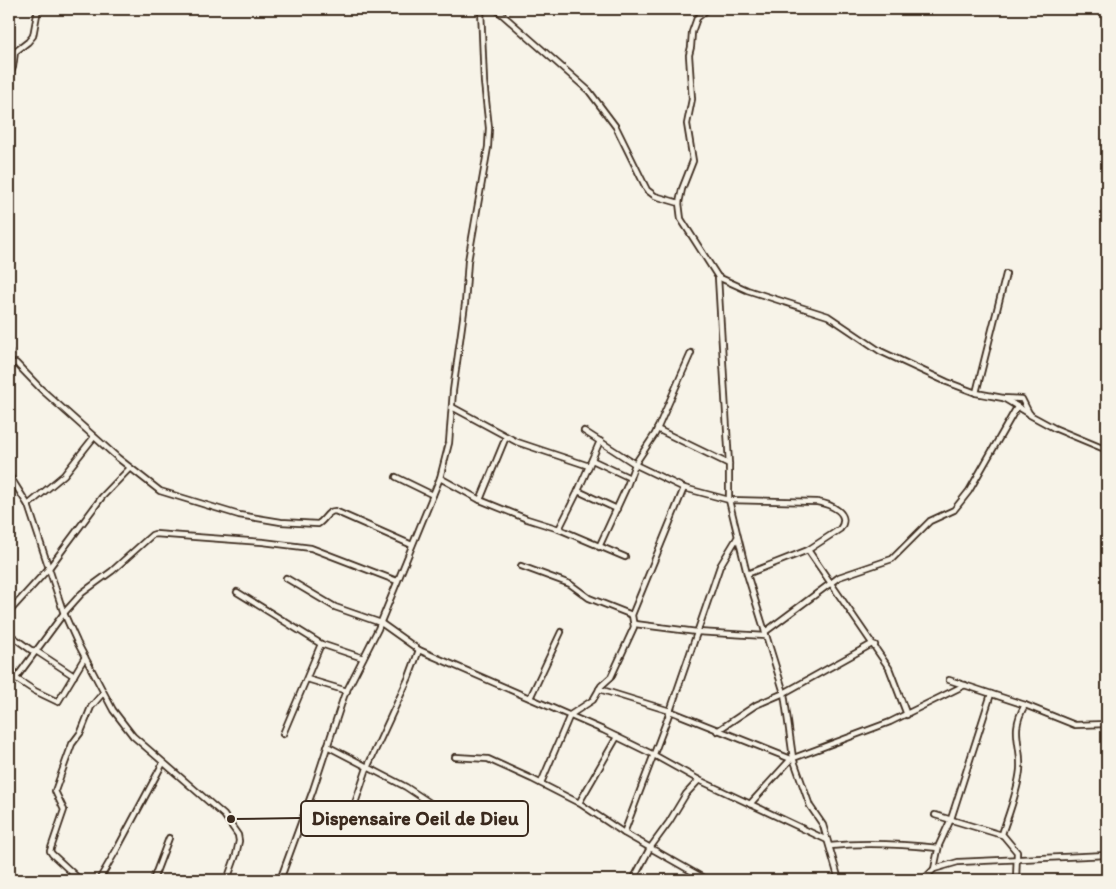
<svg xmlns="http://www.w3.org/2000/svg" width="1116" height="889" font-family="Itim,sans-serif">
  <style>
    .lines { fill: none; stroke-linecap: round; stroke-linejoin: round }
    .minor-casing { stroke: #3b2a1e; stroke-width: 8 }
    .minor { stroke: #f7f3e8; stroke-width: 4.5 }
    .leader { fill: none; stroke: #3b2a1e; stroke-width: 2 }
    .callout-dot { fill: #3b2a1e; stroke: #f7f3e8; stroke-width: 2 }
    .callout { fill: #f7f3e8; stroke: #3b2a1e; stroke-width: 2 }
    .callout-label { font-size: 20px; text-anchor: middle; font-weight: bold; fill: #3b2a1e }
  </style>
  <rect width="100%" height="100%" fill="#f7f3e8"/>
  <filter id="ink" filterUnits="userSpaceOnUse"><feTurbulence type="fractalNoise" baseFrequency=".02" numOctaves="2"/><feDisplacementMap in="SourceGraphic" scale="10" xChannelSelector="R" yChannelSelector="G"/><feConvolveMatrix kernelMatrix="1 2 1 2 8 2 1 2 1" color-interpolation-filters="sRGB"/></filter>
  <g filter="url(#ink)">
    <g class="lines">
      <!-- minor casing -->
      <g class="minor-casing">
        <g id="minor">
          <polyline points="496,9 589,91 616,127 647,190 655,196 679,203"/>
          <polyline points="708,9 697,18 692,32 691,47 689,55 692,99 687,124 693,161 682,189 679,203 681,219 718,277 729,464 729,500 747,574 784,693 793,758 810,806 823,825 839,880"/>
          <polyline points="9,77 13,67 15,52 28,42 33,36 38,9"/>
          <polyline points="718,277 747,290 828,316 880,351 947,382 976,393 1003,398 1022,399 1030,415 1054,428 1107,450"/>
          <polyline points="9,352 10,365"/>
          <path d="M9 371 13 364 16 363 41 389 118 458 160 491 239 515 281 522 318 524C325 520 327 511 335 511L412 545"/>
          <polyline points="976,393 1006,274"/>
          <polyline points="1005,399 1030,414"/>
          <polyline points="452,407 517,442 589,466"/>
          <polyline points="657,429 729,464"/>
          <path d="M584 431 638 466 684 488 729 500 817 502C830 504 852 513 840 529L808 550 747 574"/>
          <polyline points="592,460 630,478"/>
          <polyline points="9,475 28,505 63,611 77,642 113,710 133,736 224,815 238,835 239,841 236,855 227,880"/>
          <polyline points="396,477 433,495"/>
          <polyline points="440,478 480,500 527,519 559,529 625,557"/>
          <polyline points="578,491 617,509"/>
          <polyline points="480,500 506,437"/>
          <polyline points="28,505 64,475 94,437"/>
          <polyline points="559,529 578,491 600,441"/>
          <polyline points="599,547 627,486 635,464 655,434 691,353"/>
          <polyline points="808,550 889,668 907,715"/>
          <polyline points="521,566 570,584 589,598 632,615"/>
          <polyline points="286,578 335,607 381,623 419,650 603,730 654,755 699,780 827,840"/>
          <polyline points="237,592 321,644 363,658"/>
          <polyline points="9,612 49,568 102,497 130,468"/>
          <polyline points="635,624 697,632 766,636"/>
          <polyline points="765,632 839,577 892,559 930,521 954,510 969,491 1017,407"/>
          <polyline points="9,634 31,650 36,651 74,676"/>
          <polyline points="9,674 35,691 58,702 85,657"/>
          <polyline points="16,678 64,613 82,593 112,571 152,535 155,534 263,542 311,548 397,581"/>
          <polyline points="307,679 347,691"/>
          <polyline points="949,680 1025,705 1075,725 1107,724"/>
          <polyline points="599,689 670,711 791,759"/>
          <polyline points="530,698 561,632"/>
          <polyline points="717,731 756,705 784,693 872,644 875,645"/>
          <polyline points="283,734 321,644"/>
          <polyline points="327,746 406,787 462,824"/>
          <polyline points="455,757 488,759 532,779 579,803 624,833 707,880"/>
          <polyline points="541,783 570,715 593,700 601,686 611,677 634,627 632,615 684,488"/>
          <polyline points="579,803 617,737"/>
          <polyline points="750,804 791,759 890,722 965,685"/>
          <polyline points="935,815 1002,835"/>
          <polyline points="348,824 367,768 409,677 419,650"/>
          <polyline points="624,833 668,717 720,566 737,538"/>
          <path d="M830 846C866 842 901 844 938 848"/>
          <polyline points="934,869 939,845 951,819 991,694"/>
          <polyline points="80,880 52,854 50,851 64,810 55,791 72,744 81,732 91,707 103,693"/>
          <polyline points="99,880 117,849 163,763"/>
          <polyline points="153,880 169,838"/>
          <polyline points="280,880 313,790 344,696 378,629 440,478 449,443 453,391 465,304 468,261 488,147 489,128 484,82 481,9"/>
          <polyline points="633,880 650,848 669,822 686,794 699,780"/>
          <polyline points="923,880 934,869 958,862 1107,855"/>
          <path d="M1016 880 1017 852 1002 834C1009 813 1018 791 1020 770 1022 743 1009 732 1025 705"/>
        </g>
      </g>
      <!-- minor -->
      <use href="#minor" class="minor"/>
    </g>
  </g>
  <!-- callouts -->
  <path class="leader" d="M231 819L301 818"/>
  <circle class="callout-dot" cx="231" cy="819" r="5"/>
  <rect class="callout" x="301" y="801" width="227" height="35" rx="5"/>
  <g class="callout-label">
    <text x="415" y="825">Dispensaire Oeil de Dieu</text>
  </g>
  <!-- margin -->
  <rect width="1116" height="889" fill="none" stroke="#f7f3e8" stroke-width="30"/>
  <rect x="15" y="15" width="1086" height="859" fill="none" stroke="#3b2a1e" stroke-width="2" filter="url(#ink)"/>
</svg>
